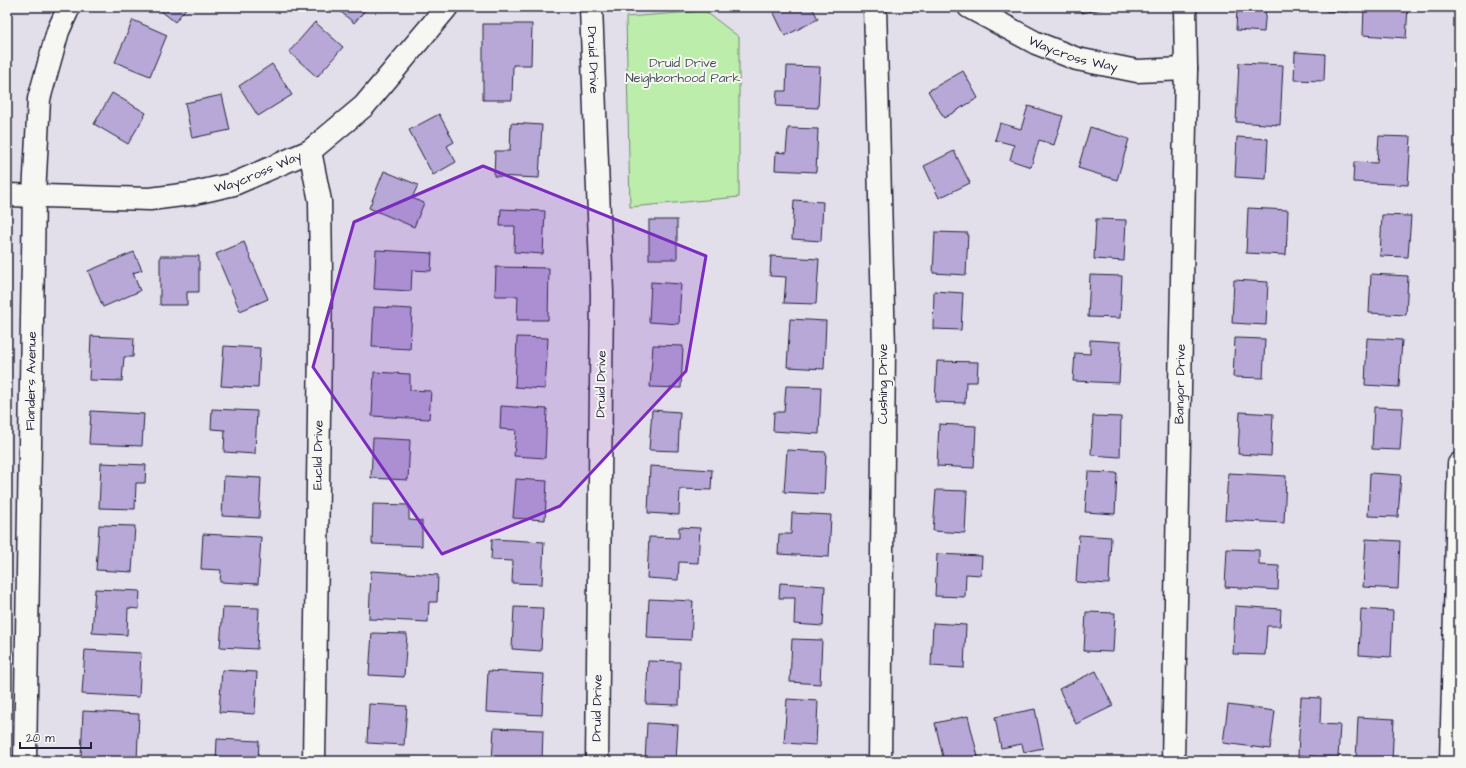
<svg xmlns="http://www.w3.org/2000/svg" width="1466" height="768" font-family="'Architects Daughter',sans-serif">
  <style>
    .green { fill: #bdedab; stroke: #708873 }
    .building { fill: #b8a8d8; stroke: #22223b }
    .lines { fill: none; stroke-linecap: round; stroke-linejoin: round }
    .minor-casing { stroke: #22223b; stroke-width: 25 }
    .tertiary-casing { stroke: #22223b; stroke-width: 25 }
    .minor { stroke: #f6f6f2; stroke-width: 22 }
    .tertiary { stroke: #f6f6f2; stroke-width: 22 }
    .marked { fill: #7b2cbf; fill-opacity: 0.2; stroke: #7b2cbf; stroke-width: 3; stroke-linejoin: round }
    .labels { text-anchor: middle; dominant-baseline: central; stroke-width: 4; stroke-linejoin: round; paint-order: stroke }
    .street-label { font-size: 13px; fill: #22223b; stroke: #f6f6f2 }
    .park-label { font-size: 13px; fill: #495557; stroke: #f6f6f2 }
  </style>
  <rect width="100%" height="100%" fill="#e3dfea"/>
  <filter id="ink" filterUnits="userSpaceOnUse"><feTurbulence type="fractalNoise" baseFrequency=".025" numOctaves="2"/><feDisplacementMap in="SourceGraphic" scale="8" xChannelSelector="R" yChannelSelector="G"/><feConvolveMatrix kernelMatrix="1 2 1 2 8 2 1 2 1" color-interpolation-filters="sRGB"/></filter>
  <g filter="url(#ink)">
    <!-- green -->
    <polygon class="green" points="705,11 739,37 739,197 630,207 626,17"/>
    <!-- building -->
    <g class="building">
      <polygon points="156,7 187,7 175,22"/>
      <polygon points="335,7 368,7 354,23"/>
      <polygon points="771,7 812,7 818,19 785,36"/>
      <polygon points="1081,7 1112,7 1082,13"/>
      <polygon points="1237,7 1266,7 1264,32 1236,30"/>
      <polygon points="1326,7 1348,7 1348,12 1326,11"/>
      <polygon points="1364,7 1408,7 1406,38 1363,35"/>
      <polygon points="133,20 167,35 150,76 115,62"/>
      <polygon points="315,22 343,47 317,77 289,52"/>
      <polygon points="483,24 532,24 531,65 513,65 512,100 483,100"/>
      <polygon points="1295,52 1325,54 1324,81 1294,80"/>
      <polygon points="1239,63 1283,65 1280,125 1236,122"/>
      <polygon points="272,64 292,95 258,116 239,86"/>
      <polygon points="787,66 820,67 818,108 776,106 777,91 786,91"/>
      <polygon points="963,71 978,98 944,118 928,91"/>
      <polygon points="112,93 146,113 128,144 94,124"/>
      <polygon points="222,95 230,130 192,138 185,103"/>
      <polygon points="1028,106 1063,116 1054,145 1039,140 1031,167 1010,160 1014,145 995,140 1000,123 1021,129"/>
      <polygon points="439,114 454,142 447,146 456,162 433,175 409,130"/>
      <polygon points="511,123 542,125 539,178 494,176 495,151 510,151"/>
      <polygon points="1090,127 1129,139 1117,180 1078,168"/>
      <polygon points="788,128 818,129 816,172 775,170 776,152 786,153"/>
      <polygon points="1379,136 1411,137 1408,185 1353,182 1354,162 1377,163"/>
      <polygon points="1237,137 1268,139 1266,179 1235,177"/>
      <polygon points="954,151 970,183 939,198 924,166"/>
      <polygon points="384,171 418,185 412,198 424,203 414,227 369,208"/>
      <polygon points="794,200 823,202 821,241 792,239"/>
      <polygon points="1248,208 1288,210 1286,255 1246,253"/>
      <polygon points="501,209 545,211 543,254 514,252 515,226 500,226"/>
      <polygon points="1382,215 1411,216 1408,257 1380,256"/>
      <polygon points="1096,219 1126,220 1124,261 1094,259"/>
      <rect x="649" y="220" width="28" height="39"/>
      <polygon points="935,232 968,233 966,275 933,273"/>
      <polygon points="244,242 268,299 240,311 216,254"/>
      <polygon points="376,250 432,253 431,271 412,270 411,291 374,289"/>
      <polygon points="134,252 142,270 133,273 140,291 103,307 88,271"/>
      <polygon points="160,256 199,256 199,292 187,292 187,305 160,305"/>
      <polygon points="771,256 819,259 816,304 784,303 786,277 770,276"/>
      <polygon points="496,267 549,268 548,320 517,320 518,296 495,296"/>
      <polygon points="1371,274 1408,276 1406,315 1369,313"/>
      <polygon points="1090,275 1122,276 1120,318 1088,317"/>
      <polygon points="1234,280 1268,282 1266,325 1232,323"/>
      <polygon points="651,282 681,284 679,324 649,322"/>
      <polygon points="934,291 963,293 961,330 933,329"/>
      <polygon points="374,307 412,309 410,349 372,347"/>
      <polygon points="790,319 826,321 824,369 787,367"/>
      <polygon points="91,336 134,338 133,357 124,357 122,381 89,380"/>
      <polygon points="517,337 548,338 545,389 515,387"/>
      <polygon points="1235,338 1265,339 1263,378 1233,377"/>
      <polygon points="1367,338 1402,340 1399,387 1365,385"/>
      <polygon points="1090,340 1121,342 1119,383 1073,381 1075,353 1090,354"/>
      <polygon points="653,345 683,346 681,388 650,387"/>
      <polygon points="224,346 260,348 258,388 221,386"/>
      <polygon points="937,361 978,362 977,382 966,382 965,403 935,402"/>
      <polygon points="374,372 410,374 410,390 431,391 429,419 372,416"/>
      <polygon points="786,386 821,387 819,434 773,431 774,412 784,412"/>
      <polygon points="501,406 547,409 545,458 514,456 516,430 500,429"/>
      <polygon points="1374,407 1403,408 1400,450 1372,449"/>
      <polygon points="212,409 257,411 255,454 224,452 225,430 211,429"/>
      <polygon points="652,410 680,412 678,451 649,450"/>
      <polygon points="91,411 144,414 142,446 89,444"/>
      <polygon points="1240,412 1273,414 1271,456 1238,454"/>
      <polygon points="1093,416 1121,417 1120,457 1091,455"/>
      <polygon points="939,424 976,426 974,468 937,466"/>
      <polygon points="373,438 410,440 408,480 371,478"/>
      <polygon points="787,450 826,452 824,494 784,492"/>
      <polygon points="101,463 146,465 145,483 136,483 135,509 99,508"/>
      <polygon points="650,466 712,470 711,490 680,489 679,515 648,513"/>
      <polygon points="1088,472 1117,473 1115,514 1085,512"/>
      <polygon points="1228,473 1286,476 1284,523 1225,520"/>
      <polygon points="1370,473 1401,475 1398,517 1368,516"/>
      <polygon points="224,476 261,478 259,518 222,516"/>
      <polygon points="516,479 547,481 545,520 513,518"/>
      <polygon points="936,490 967,491 965,533 933,531"/>
      <polygon points="373,504 409,505 409,520 422,521 422,546 372,544"/>
      <polygon points="792,513 831,515 829,557 778,554 779,534 791,534"/>
      <polygon points="99,525 135,526 132,572 96,570"/>
      <polygon points="679,527 700,528 698,563 679,562 678,580 647,578 649,537 679,538"/>
      <polygon points="203,534 261,537 258,584 220,582 221,570 201,569"/>
      <polygon points="1079,535 1111,537 1109,584 1076,582"/>
      <polygon points="492,539 544,542 542,584 512,583 513,561 491,560"/>
      <polygon points="1366,539 1400,541 1398,589 1363,587"/>
      <polygon points="1227,549 1259,550 1259,565 1279,566 1278,590 1225,587"/>
      <polygon points="937,554 982,556 981,575 966,574 965,597 935,596"/>
      <polygon points="371,571 438,575 437,602 429,602 428,622 369,619"/>
      <polygon points="780,583 825,586 823,626 794,624 795,598 779,598"/>
      <polygon points="95,589 140,591 139,609 128,608 127,635 92,633"/>
      <polygon points="649,599 693,601 691,640 647,638"/>
      <polygon points="1235,606 1281,609 1280,626 1267,626 1265,655 1233,654"/>
      <polygon points="223,607 259,608 257,649 220,647"/>
      <polygon points="514,607 543,608 541,651 512,649"/>
      <polygon points="1361,609 1393,611 1391,657 1359,655"/>
      <polygon points="1086,612 1115,613 1113,652 1084,651"/>
      <polygon points="933,623 966,625 964,668 931,666"/>
      <polygon points="372,633 407,634 404,677 369,675"/>
      <polygon points="792,639 822,640 820,684 790,682"/>
      <polygon points="85,650 141,653 139,697 82,694"/>
      <polygon points="648,661 680,662 679,705 646,704"/>
      <polygon points="222,670 257,672 255,714 219,712"/>
      <polygon points="488,671 544,674 542,715 486,712"/>
      <polygon points="1096,671 1113,706 1076,724 1059,689"/>
      <polygon points="1301,697 1321,698 1320,724 1340,725 1338,758 1298,755"/>
      <polygon points="787,699 818,701 816,745 784,743"/>
      <polygon points="369,704 407,706 404,745 367,743"/>
      <polygon points="1228,705 1275,711 1270,749 1223,743"/>
      <polygon points="1035,709 1043,748 1024,752 1022,744 1001,748 995,717"/>
      <polygon points="83,711 139,714 137,761 81,758"/>
      <polygon points="968,716 979,761 944,761 935,723"/>
      <polygon points="1358,717 1394,719 1392,761 1356,761"/>
      <polygon points="647,723 678,725 676,761 645,761"/>
      <polygon points="494,728 543,730 542,761 492,761"/>
      <polygon points="217,739 259,741 258,761 216,761"/>
    </g>
    <g class="lines">
      <!-- minor casing -->
      <g class="minor-casing">
        <g id="minor">
          <path id="s1" d="M591 7 602 293 597 761"/>
          <polyline points="875,7 884,348 880,761"/>
          <path id="s2" d="M969 7 1036 43 1077 59 1137 71 1186 69"/>
          <polyline points="310,151 320,201 321,274 314,761"/>
          <path id="s3" d="M7 195 150 199 190 194 234 184 310 151 364 106 447 7"/>
          <path id="s4" d="M1173 761 1186 69 1185 7"/>
          <polyline points="1451,761 1459,464"/>
        </g>
      </g>
      <!-- tertiary casing -->
      <g class="tertiary-casing">
        <g id="tertiary">
          <path id="s5" d="M25 761 34 195 39 99 58 31 69 7"/>
        </g>
      </g>
      <!-- minor -->
      <use href="#minor" class="minor"/>
      <!-- tertiary -->
      <use href="#tertiary" class="tertiary"/>
    </g>
  </g>
  <!-- marked area -->
  <path class="marked" d="M483 166 706 256 686 371 560 506 442 554 313 367 354 222Z"/>
  <g class="labels">
    <!-- street labels -->
    <g class="street-label">
      <text stroke="none"><textPath href="#s2" startOffset="115">Waycross Way</textPath></text>
      <text stroke="none"><textPath href="#s1" startOffset="53">Druid Drive</textPath></text>
      <text stroke="none"><textPath href="#s3" startOffset="255">Waycross Way</textPath></text>
      <text stroke="none"><textPath href="#s5" startOffset="380">Flanders Avenue</textPath></text>
      <text transform="translate(601 384) rotate(-89)">Druid Drive</text>
      <text transform="translate(883 384) rotate(-90)">Cushing Drive</text>
      <text stroke="none"><textPath href="#s4" startOffset="377">Bangor Drive</textPath></text>
      <text transform="translate(318 455) rotate(-89)">Euclid Drive</text>
      <text transform="translate(597 708) rotate(-89)">Druid Drive</text>
    </g>
    <!-- park labels -->
    <g class="park-label">
      <text x="683" y="63">Druid Drive<tspan x="683" dy="15">Neighborhood Park</tspan></text>
    </g>
  </g>
  <!-- margin -->
  <rect width="1466" height="768" fill="none" stroke="#f6f6f2" stroke-width="24"/>
  <rect x="12" y="12" width="1442" height="744" fill="none" stroke="#22223b" stroke-width="1.5" filter="url(#ink)"/>
  <!-- scale -->
  <path d="M20 742v6h71v-6" fill="none" stroke="#22223b" stroke-width="2"/>
  <text x="26" y="742" font-size="12" fill="#22223b" stroke="#f6f6f2" stroke-width="3" paint-order="stroke">20 m</text>
</svg>
